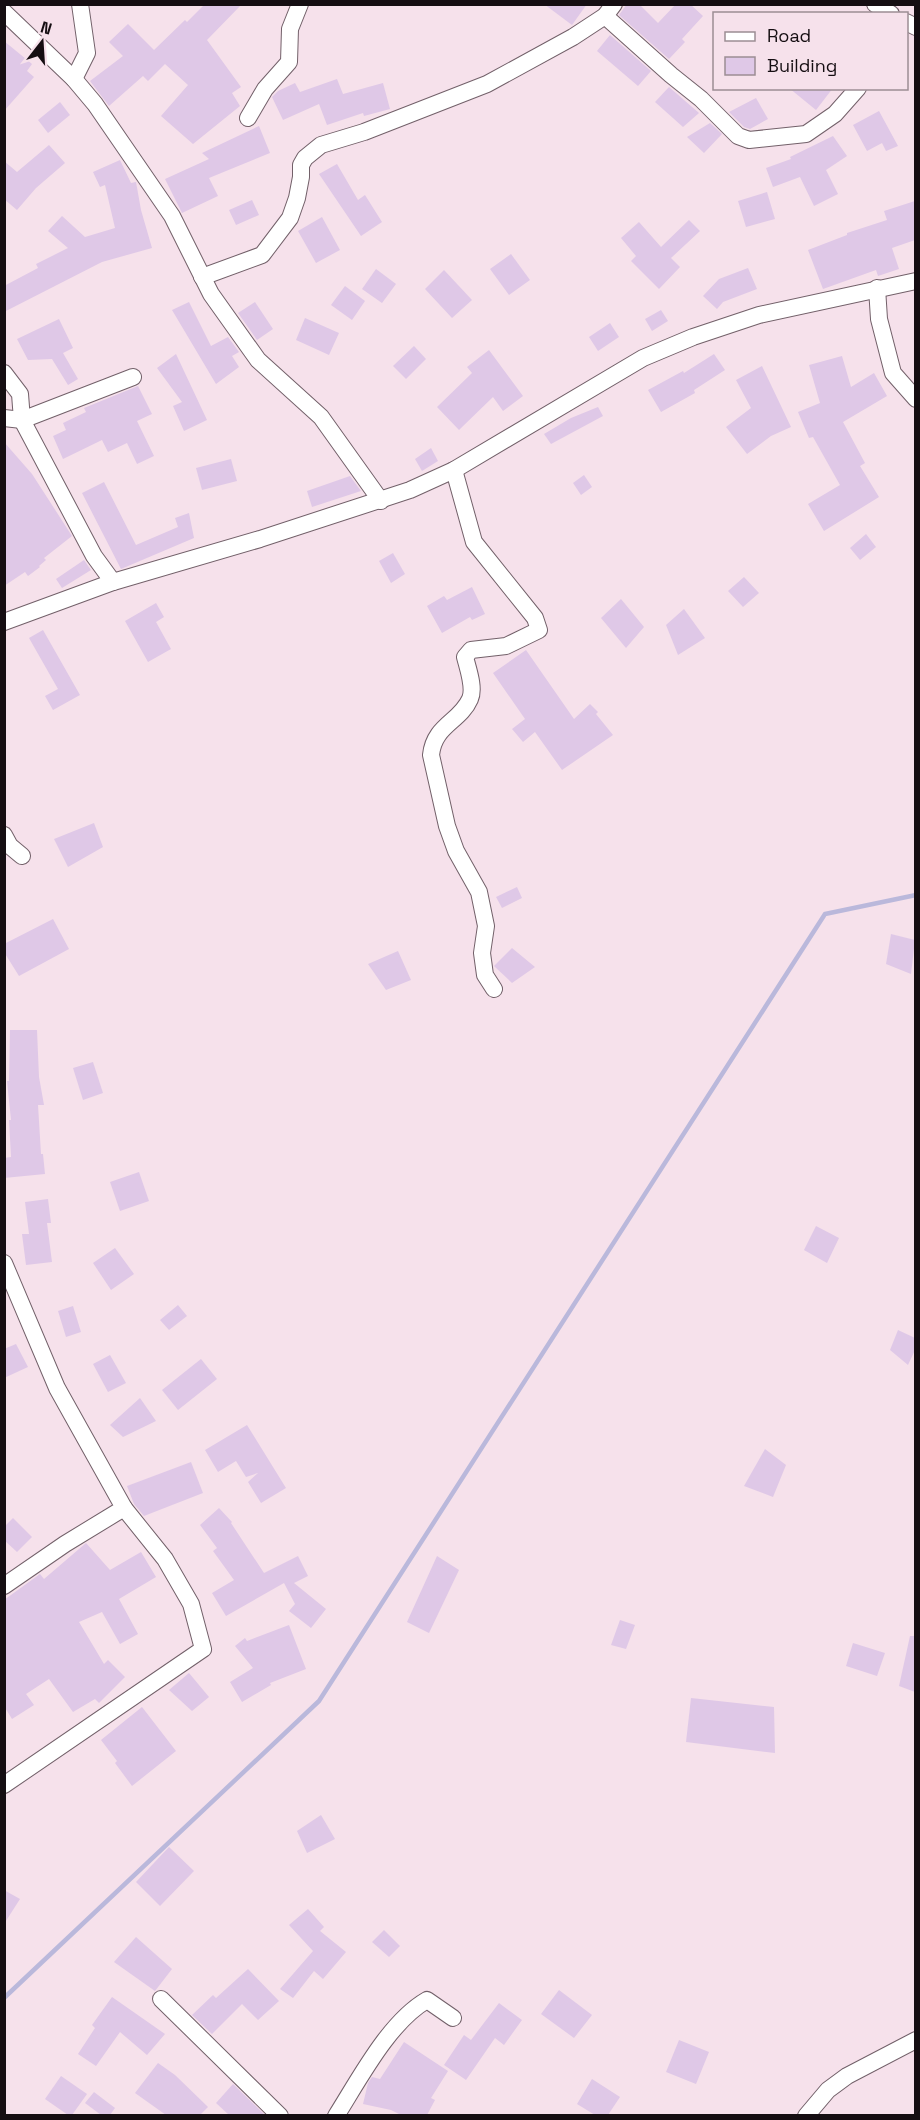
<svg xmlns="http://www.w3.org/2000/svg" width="920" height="2120" font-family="'Space Grotesk',sans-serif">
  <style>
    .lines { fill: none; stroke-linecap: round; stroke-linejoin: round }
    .stream { stroke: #bab8db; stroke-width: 4.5 }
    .building { fill: #dfc8e7 }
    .minor-casing { stroke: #726069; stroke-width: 18 }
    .minor { stroke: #fff; stroke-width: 16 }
  </style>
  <rect width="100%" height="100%" fill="#f6e1eb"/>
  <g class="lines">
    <!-- stream -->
    <polyline class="stream" points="4,1998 319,1701 825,914 916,895"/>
  </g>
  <!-- building -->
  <g class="building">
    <polygon points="205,4 242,4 207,40 241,87 232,93 240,106 193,144 161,116 188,85 165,64 148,81 143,76 109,106 90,81 123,56 109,42 128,24 154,50 185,20 187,22"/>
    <polygon points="544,4 587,4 572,25"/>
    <polygon points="627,4 639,4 658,23 676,4 690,4 703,16 682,39 685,42 669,59 619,15"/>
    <polygon points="610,35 651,71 638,86 597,51"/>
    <polygon points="4,41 32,64 27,71 34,77 4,111"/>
    <polygon points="337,79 343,94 383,83 390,109 364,116 363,113 327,125 319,104 283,120 272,97 278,91 295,83 300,92"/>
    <polygon points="669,87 699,113 683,127 655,102"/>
    <polygon points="789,88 833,88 816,110"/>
    <polygon points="756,98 768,119 750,129 744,127 729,112"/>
    <polygon points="60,102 70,115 48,133 38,120"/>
    <polygon points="879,111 898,146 886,151 882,143 867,151 853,125"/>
    <polygon points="710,123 722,134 704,153 687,137"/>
    <polygon points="259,126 270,153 209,178 218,196 182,213 165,179 209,159 202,153"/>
    <polygon points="833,136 847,156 826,170 838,194 814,206 800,177 773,187 766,168 791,159 790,157"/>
    <polygon points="49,145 65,163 36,188 17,210 4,199 4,161 17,172"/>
    <polygon points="120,160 131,183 136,182 141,210 152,248 102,262 4,312 4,286 38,268 36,264 68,248 48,231 62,216 85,237 115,228 105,185 100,187 93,172"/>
    <polygon points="337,164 358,200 365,195 382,222 361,236 319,174"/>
    <polygon points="767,192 775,219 746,227 738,201"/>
    <polygon points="252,200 259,215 236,225 229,210"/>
    <polygon points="915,201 915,240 892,248 899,269 878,276 876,270 823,289 808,250 847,235 847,233 887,220 884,211"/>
    <polygon points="322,217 340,250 316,263 298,231"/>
    <polygon points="689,220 700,231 671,258 680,267 659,289 631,261 636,256 621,238 639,222 661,247"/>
    <polygon points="511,254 530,280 509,295 490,269"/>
    <polygon points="748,268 757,289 723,302 717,309 703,296 719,279"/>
    <polygon points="376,269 396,284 382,303 362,289"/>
    <polygon points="444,270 472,300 452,318 425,289"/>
    <polygon points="345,286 365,301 352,320 331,305"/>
    <polygon points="189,302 211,346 228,337 239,352 232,356 239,367 216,384 172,310"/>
    <polygon points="255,302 273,329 257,340 238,313"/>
    <polygon points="661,310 668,321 652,331 645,319"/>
    <polygon points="305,318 339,333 329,355 296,340"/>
    <polygon points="59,319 73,348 63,353 78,379 68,385 52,359 28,360 17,339"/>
    <polygon points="610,323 619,337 598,351 589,337"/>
    <polygon points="414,346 426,359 406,379 393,366"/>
    <polygon points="489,350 523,396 503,411 493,397 459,430 437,407 472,373 467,367"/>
    <polygon points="176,354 207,420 184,431 173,406 182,402 157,368"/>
    <polygon points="714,354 725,370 694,390 695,393 661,412 648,390 683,371 684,373"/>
    <polygon points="842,356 851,387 874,373 887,396 843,422 865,463 860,466 879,497 824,531 808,504 840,485 813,437 809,438 798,412 820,403 809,365"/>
    <polygon points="762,366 791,427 771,436 747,454 726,427 751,408 736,380"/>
    <polygon points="138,386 152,414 137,421 154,456 137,464 127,443 108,452 102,440 63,459 53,436 66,430 63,423 86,412 84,408"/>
    <polygon points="598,407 603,416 551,444 544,434 571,418"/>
    <polygon points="4,442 32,474 72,536 44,558 46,560 39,566 40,567 28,576 25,572 4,586"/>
    <polygon points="431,448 438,461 422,471 415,459"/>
    <polygon points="231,459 237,481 202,490 196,468"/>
    <polygon points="584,475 592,487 581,495 573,483"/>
    <polygon points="350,476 361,491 312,507 307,491"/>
    <polygon points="104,482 136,545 178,527 175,518 189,513 194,538 121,569 82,493"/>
    <polygon points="866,534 876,547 860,560 850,548"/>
    <polygon points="393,553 405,574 391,583 379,561"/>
    <polygon points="84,560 91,570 62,588 56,579"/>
    <polygon points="744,577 759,593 743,607 728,591"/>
    <polygon points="472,587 485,614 472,620 470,617 442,633 427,606 444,596 447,600"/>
    <polygon points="621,599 644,627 626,648 601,618"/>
    <polygon points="156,603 164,617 156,622 171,649 148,662 125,621"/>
    <polygon points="684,609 705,638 678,655 666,625"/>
    <polygon points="43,630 80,695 53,710 45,696 58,689 29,638"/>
    <polygon points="526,650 574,719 590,704 598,712 596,714 613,735 562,770 535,732 523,742 512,729 525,719 493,673"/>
    <polygon points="94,823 103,847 68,867 54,839"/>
    <polygon points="517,887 522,898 502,908 496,897"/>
    <polygon points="53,919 69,949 19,976 4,952 4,944"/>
    <polygon points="891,934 915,940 911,974 886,964"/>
    <polygon points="512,948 535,967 512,983 494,966"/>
    <polygon points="398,951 411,980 386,990 368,964"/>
    <polygon points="10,1030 37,1030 39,1077 44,1105 38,1105 41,1154 43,1154 45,1174 4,1178 4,1158 11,1157 9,1120 11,1120 7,1081 9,1081"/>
    <polygon points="93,1062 103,1093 83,1100 73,1068"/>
    <polygon points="139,1172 149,1201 120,1211 110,1182"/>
    <polygon points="48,1199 51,1223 47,1223 52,1262 26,1265 22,1234 29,1234 25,1202"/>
    <polygon points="816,1226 839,1238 827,1263 804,1250"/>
    <polygon points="115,1248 134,1274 111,1290 93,1263"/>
    <polygon points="178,1305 187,1316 169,1330 160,1320"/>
    <polygon points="73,1306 81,1332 66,1337 58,1311"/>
    <polygon points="898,1330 915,1338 915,1350 908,1365 890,1350"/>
    <polygon points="16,1344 28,1367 4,1378 4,1349"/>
    <polygon points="110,1355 126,1383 108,1392 93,1364"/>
    <polygon points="201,1359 217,1379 178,1410 162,1390"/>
    <polygon points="140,1398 156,1421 123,1437 110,1425"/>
    <polygon points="247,1425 286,1488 261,1503 248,1482 258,1473 246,1477 236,1461 218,1472 205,1450"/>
    <polygon points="765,1449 786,1465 773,1497 744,1486"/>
    <polygon points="191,1462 203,1493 144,1516 134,1504 127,1486"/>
    <polygon points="219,1508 232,1522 231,1523 264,1573 298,1556 308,1576 294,1583 326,1609 311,1628 289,1611 295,1604 284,1583 226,1616 212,1593 234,1580 213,1551 217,1548 200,1525"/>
    <polygon points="13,1518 32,1537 17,1552 4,1540 4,1527"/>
    <polygon points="86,1543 110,1570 141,1552 156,1577 119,1599 138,1634 120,1644 102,1612 79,1622 104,1664 108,1660 125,1677 99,1703 95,1699 73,1712 49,1679 26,1694 34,1705 12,1719 4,1706 4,1600 40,1574 44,1579"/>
    <polygon points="437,1556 459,1570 429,1633 407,1622"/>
    <polygon points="620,1620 635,1625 626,1649 611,1645"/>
    <polygon points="289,1625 306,1669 270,1683 271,1685 242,1702 230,1682 253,1668 235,1646 245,1638 247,1641"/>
    <polygon points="910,1636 915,1636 915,1692 899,1686"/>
    <polygon points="853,1643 885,1653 877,1676 846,1666"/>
    <polygon points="189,1673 209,1697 192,1711 169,1690"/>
    <polygon points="691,1698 774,1707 775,1753 686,1742"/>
    <polygon points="142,1707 176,1751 132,1786 115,1763 117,1761 101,1740"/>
    <polygon points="321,1815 335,1839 307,1853 297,1831"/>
    <polygon points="169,1847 194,1871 160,1906 136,1882"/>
    <polygon points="4,1890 20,1899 4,1924"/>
    <polygon points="308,1909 324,1927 320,1931 346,1952 323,1979 314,1971 293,1998 280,1989 313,1951 289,1925"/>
    <polygon points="384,1930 400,1946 389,1957 372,1942"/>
    <polygon points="136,1937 172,1969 155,1991 114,1962"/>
    <polygon points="248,1969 279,2001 258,2020 242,2004 212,2034 192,2015 213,1995 216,1998"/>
    <polygon points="559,1990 592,2015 574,2038 541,2014"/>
    <polygon points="112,1997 165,2034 147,2055 120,2032 96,2066 78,2054 95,2028 92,2025"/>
    <polygon points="499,2003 522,2020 504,2045 495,2038 466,2080 444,2065 464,2035 471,2040"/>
    <polygon points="679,2040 709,2052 696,2084 666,2072"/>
    <polygon points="404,2042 448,2071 431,2098 435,2100 427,2115 401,2115 391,2110 363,2104 368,2083 372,2077 380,2079"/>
    <polygon points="158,2063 175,2075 208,2107 200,2115 166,2115 135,2093"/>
    <polygon points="61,2076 87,2094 72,2115 68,2115 45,2099"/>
    <polygon points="592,2079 620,2097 608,2115 595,2115 577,2104"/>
    <polygon points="233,2084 265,2115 229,2115 216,2103"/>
    <polygon points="94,2092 115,2108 110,2115 101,2115 85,2103"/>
  </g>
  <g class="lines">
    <!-- minor casing -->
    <g class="minor-casing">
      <g id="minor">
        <polyline points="875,4 891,14"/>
        <polyline points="4,12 74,79 95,104 172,216 211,294 258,360 321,417 381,501"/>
        <polyline points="605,16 671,75 701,99 738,136 749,140 806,134 835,114 858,88"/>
        <polyline points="906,22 916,27"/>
        <polyline points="74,79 87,53 80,4"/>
        <polyline points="248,118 265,89 289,62 290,29 300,4"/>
        <polyline points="202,277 262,255 290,218 297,198 301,177 301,165 305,158 321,145 364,132 487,84 573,37 605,16 614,4"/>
        <polyline points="877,288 879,319 893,373 916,399"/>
        <polyline points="4,373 20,394 22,420 94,556 113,582"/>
        <polyline points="4,418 22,420 133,377"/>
        <path d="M454 470 474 542 535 618 539 630 506 646 471 650 465 657C468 669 475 688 470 699 460 722 434 725 431 755L447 826 456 851 479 892 486 926 482 953 485 975 494 989"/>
        <polyline points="4,622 113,582 260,539 410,490 454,470 643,358 693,337 759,315 916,281"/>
        <polyline points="4,835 10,846 22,856"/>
        <polyline points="4,1263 57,1388 124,1508 65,1544 4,1586"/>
        <polyline points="4,1785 203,1649 191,1604 165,1559 124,1508"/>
        <polyline points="161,1999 280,2116"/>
        <path d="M336 2116C360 2078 389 2022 427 2000L453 2018"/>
        <polyline points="806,2116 828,2090 847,2076 916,2040"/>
      </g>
    </g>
    <!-- minor -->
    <use href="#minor" class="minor"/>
  </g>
  <!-- border -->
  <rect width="920" height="2120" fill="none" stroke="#150e12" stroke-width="12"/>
  <!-- legend -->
  <rect x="713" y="12" width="195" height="78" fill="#f6e1eb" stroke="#9c8d94" stroke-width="1.5"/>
  <rect x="725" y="32" width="30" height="9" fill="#ffffff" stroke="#9c8d94" stroke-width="1.5"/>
  <text x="767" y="42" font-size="18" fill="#150e12">Road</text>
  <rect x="725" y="57" width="30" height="18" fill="#dfc8e7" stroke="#9c8d94" stroke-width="1.5"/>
  <text x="767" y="72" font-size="18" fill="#150e12">Building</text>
  <!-- north arrow -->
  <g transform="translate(42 42) rotate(17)" stroke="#f6e1eb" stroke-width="4.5" paint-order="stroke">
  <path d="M0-4.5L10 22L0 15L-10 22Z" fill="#150e12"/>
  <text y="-9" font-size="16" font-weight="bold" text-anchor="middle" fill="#150e12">N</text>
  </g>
</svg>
